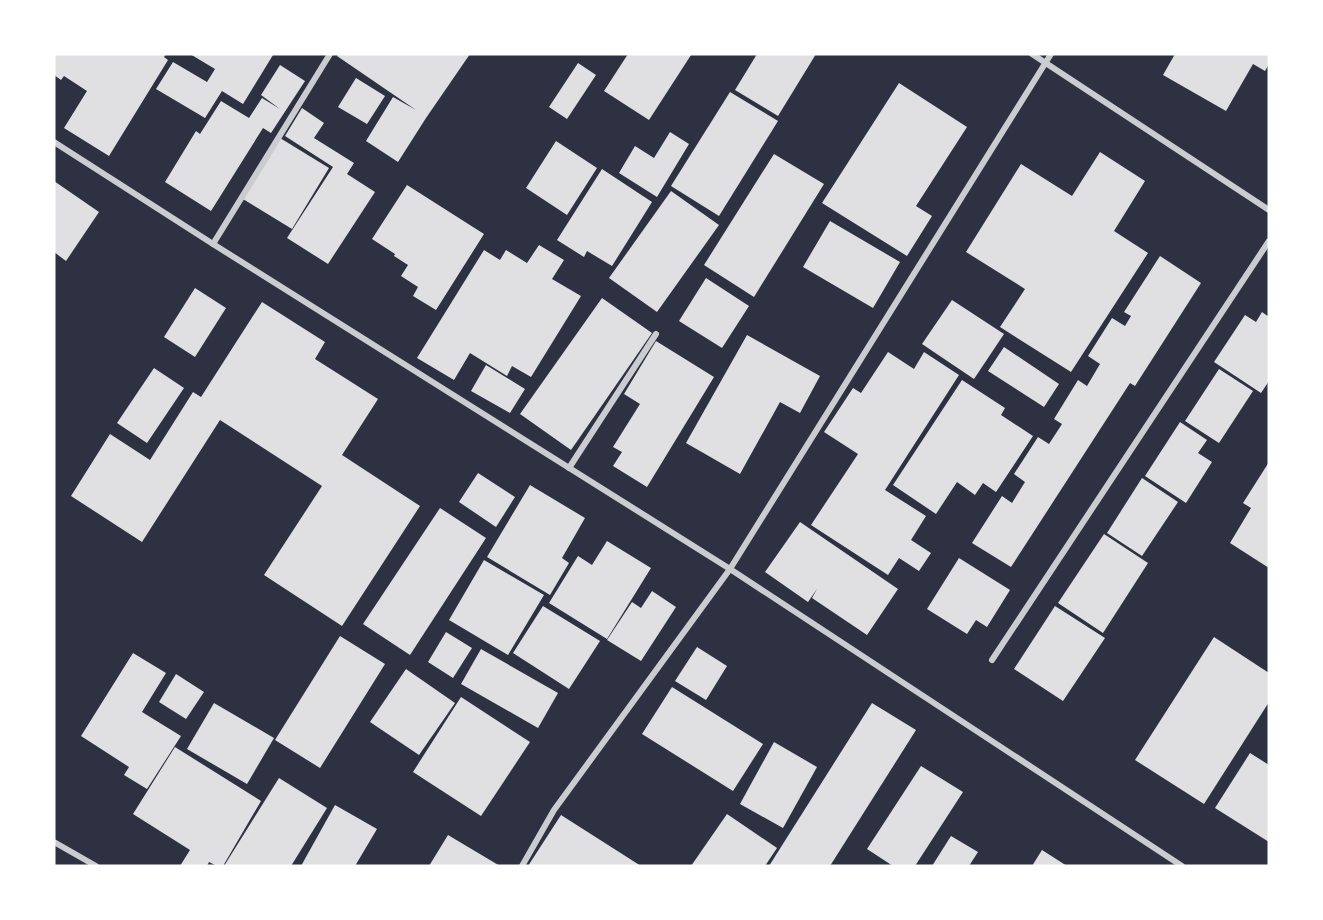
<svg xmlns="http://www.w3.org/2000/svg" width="1323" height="920" font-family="Jost,sans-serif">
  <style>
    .building { fill: #e0e0e3 }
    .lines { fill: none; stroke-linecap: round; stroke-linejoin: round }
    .minor { stroke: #caccd0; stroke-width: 6 }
  </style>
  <rect width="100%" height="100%" fill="#2d3142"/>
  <!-- building -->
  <g class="building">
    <polygon points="54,54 166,54 164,57 168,60 109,156 64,128 87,91 64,76 61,80 54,75"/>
    <polygon points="190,54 271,54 273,55 243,104 222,91 205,118 156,89 173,62 207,82 215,69"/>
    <polygon points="338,54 470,54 426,118 398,162 366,141 393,97 416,110 337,56"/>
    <polygon points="628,54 689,54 691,55 649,120 604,91"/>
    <polygon points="757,54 816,54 778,116 735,90"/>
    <polygon points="1175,54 1269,54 1269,64 1265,71 1253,64 1226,111 1163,75"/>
    <polygon points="578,63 596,75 567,119 549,107"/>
    <polygon points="280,65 305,81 271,133 263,128 211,211 165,182 196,131 200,134 221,101 249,118 262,98 280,109 261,95"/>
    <polygon points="356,78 385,96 367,124 338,107"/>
    <polygon points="899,83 967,127 916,206 932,216 907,256 822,203"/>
    <polygon points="730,92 778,121 719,216 671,186"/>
    <polygon points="302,108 324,123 314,138 354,163 347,174 375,192 328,264 287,238 333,167 285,136"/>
    <polygon points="670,132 689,144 657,197 619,173 635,146 654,158"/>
    <polygon points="280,138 329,168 292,229 243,199"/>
    <polygon points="556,141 597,168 567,215 526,188"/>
    <polygon points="1100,152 1145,181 1114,231 1148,253 1071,372 1000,327 1025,289 966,252 1021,164 1072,196"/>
    <polygon points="774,154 824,184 754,297 704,265"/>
    <polygon points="602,169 652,202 612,266 587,251 584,257 557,240"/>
    <polygon points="54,181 99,212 66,261 54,252"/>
    <polygon points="407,185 484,234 436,310 413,296 418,287 401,276 408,265 394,256 395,254 372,239"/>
    <polygon points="671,191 719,225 657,312 609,278"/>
    <polygon points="830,221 900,262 873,308 803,267"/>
    <polygon points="539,245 564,260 552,279 581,296 531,377 512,366 507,376 470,353 454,380 417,358 484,250 500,260 506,250 527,263"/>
    <polygon points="1160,256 1201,283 1135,386 1130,383 1011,567 972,543 1002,496 1012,503 1025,482 1014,474 1038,437 1049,444 1062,424 1054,419 1078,380 1087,386 1100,364 1088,356 1112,318 1125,326 1131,316 1124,312"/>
    <polygon points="706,278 749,306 722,348 679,321"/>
    <polygon points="195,288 226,308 195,357 164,337"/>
    <polygon points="602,298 652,333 571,450 520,414"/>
    <polygon points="952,300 1004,334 974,379 922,344"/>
    <polygon points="262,302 325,342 315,359 378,399 342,455 420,506 342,626 264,575 322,486 220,420 142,542 71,496 110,434 150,460 193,392 201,397"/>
    <polygon points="1262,312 1269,317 1269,381 1261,393 1214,362 1245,315 1256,322"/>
    <polygon points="747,335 820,376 800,413 780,402 740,474 686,443"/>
    <polygon points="656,341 714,377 647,487 613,466 622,452 613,447 640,404 624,394"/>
    <polygon points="1004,347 1059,384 1044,407 988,371"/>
    <polygon points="888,352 914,369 924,352 959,375 885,490 926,516 911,540 931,553 919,571 899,558 888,575 811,525 858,454 824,432 853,388 861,393"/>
    <polygon points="486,365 525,389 510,413 471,391"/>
    <polygon points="154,368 184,388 147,443 117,423"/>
    <polygon points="1219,369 1253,391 1219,443 1185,421"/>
    <polygon points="962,380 1005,408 1001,415 1033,436 996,492 983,483 975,495 957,482 936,514 893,485"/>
    <polygon points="1180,422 1207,440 1198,453 1212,462 1186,503 1145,476"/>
    <polygon points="1269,462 1269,568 1230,543 1251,508 1243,503"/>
    <polygon points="478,473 515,497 496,527 459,502"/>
    <polygon points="1142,478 1178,502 1142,556 1107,533"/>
    <polygon points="530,485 585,518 562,558 569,563 550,595 487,557"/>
    <polygon points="440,508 486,538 410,655 363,624"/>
    <polygon points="800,522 898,589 867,635 812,598 817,589 808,602 765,572"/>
    <polygon points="1104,534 1148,563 1103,633 1058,603"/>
    <polygon points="607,541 651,568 607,639 549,603 578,556 592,565"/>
    <polygon points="959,558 1010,590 987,627 976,620 967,634 927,609"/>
    <polygon points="484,560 544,595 508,655 449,620"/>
    <polygon points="652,591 676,607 641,661 607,640 632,602 641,608"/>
    <polygon points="543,606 600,641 569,689 513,653"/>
    <polygon points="1055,606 1105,638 1063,701 1014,669"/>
    <polygon points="446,632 472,648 453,678 428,662"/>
    <polygon points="340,636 385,664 320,768 275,740"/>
    <polygon points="1214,637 1269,673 1269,702 1204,804 1135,760"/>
    <polygon points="697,647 727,666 706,700 675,681"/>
    <polygon points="481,649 558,693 538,728 461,684"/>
    <polygon points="133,653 166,673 142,712 181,736 147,789 124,775 129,767 81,736"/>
    <polygon points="406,669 455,703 419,755 370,722"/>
    <polygon points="176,674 204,692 186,719 159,702"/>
    <polygon points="672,687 763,744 733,791 642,734"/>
    <polygon points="461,697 530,742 481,816 413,772"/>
    <polygon points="214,703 274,738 247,784 187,749"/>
    <polygon points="872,703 916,730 830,866 769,866"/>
    <polygon points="774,742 817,767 783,828 740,804"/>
    <polygon points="175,747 261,801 223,866 217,866 209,862 207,866 180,866 190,850 133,814"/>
    <polygon points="1250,753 1269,765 1269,842 1215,808"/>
    <polygon points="921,766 963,792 915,866 893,866 867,849"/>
    <polygon points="279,778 327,808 291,866 224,866"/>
    <polygon points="335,805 377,829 355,866 301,866"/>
    <polygon points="727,814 777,848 765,866 691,866"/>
    <polygon points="561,815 641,866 528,866"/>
    <polygon points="448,835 500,866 429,866"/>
    <polygon points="951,836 978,852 969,866 932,866"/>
    <polygon points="1042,850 1067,866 1032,866"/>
  </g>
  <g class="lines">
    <!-- minor -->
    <g class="minor">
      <polyline points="1032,54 1269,210"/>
      <polyline points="54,142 213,244 730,569 1182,866"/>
      <polyline points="213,244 330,54"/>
      <polyline points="569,468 656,334"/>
      <polyline points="992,660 1269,241"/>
      <polyline points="54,842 96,866"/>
      <polyline points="522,866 554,810 730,569 1051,54"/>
    </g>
  </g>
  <!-- border -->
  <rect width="1323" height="920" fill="none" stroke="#ffffff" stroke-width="111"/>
</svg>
